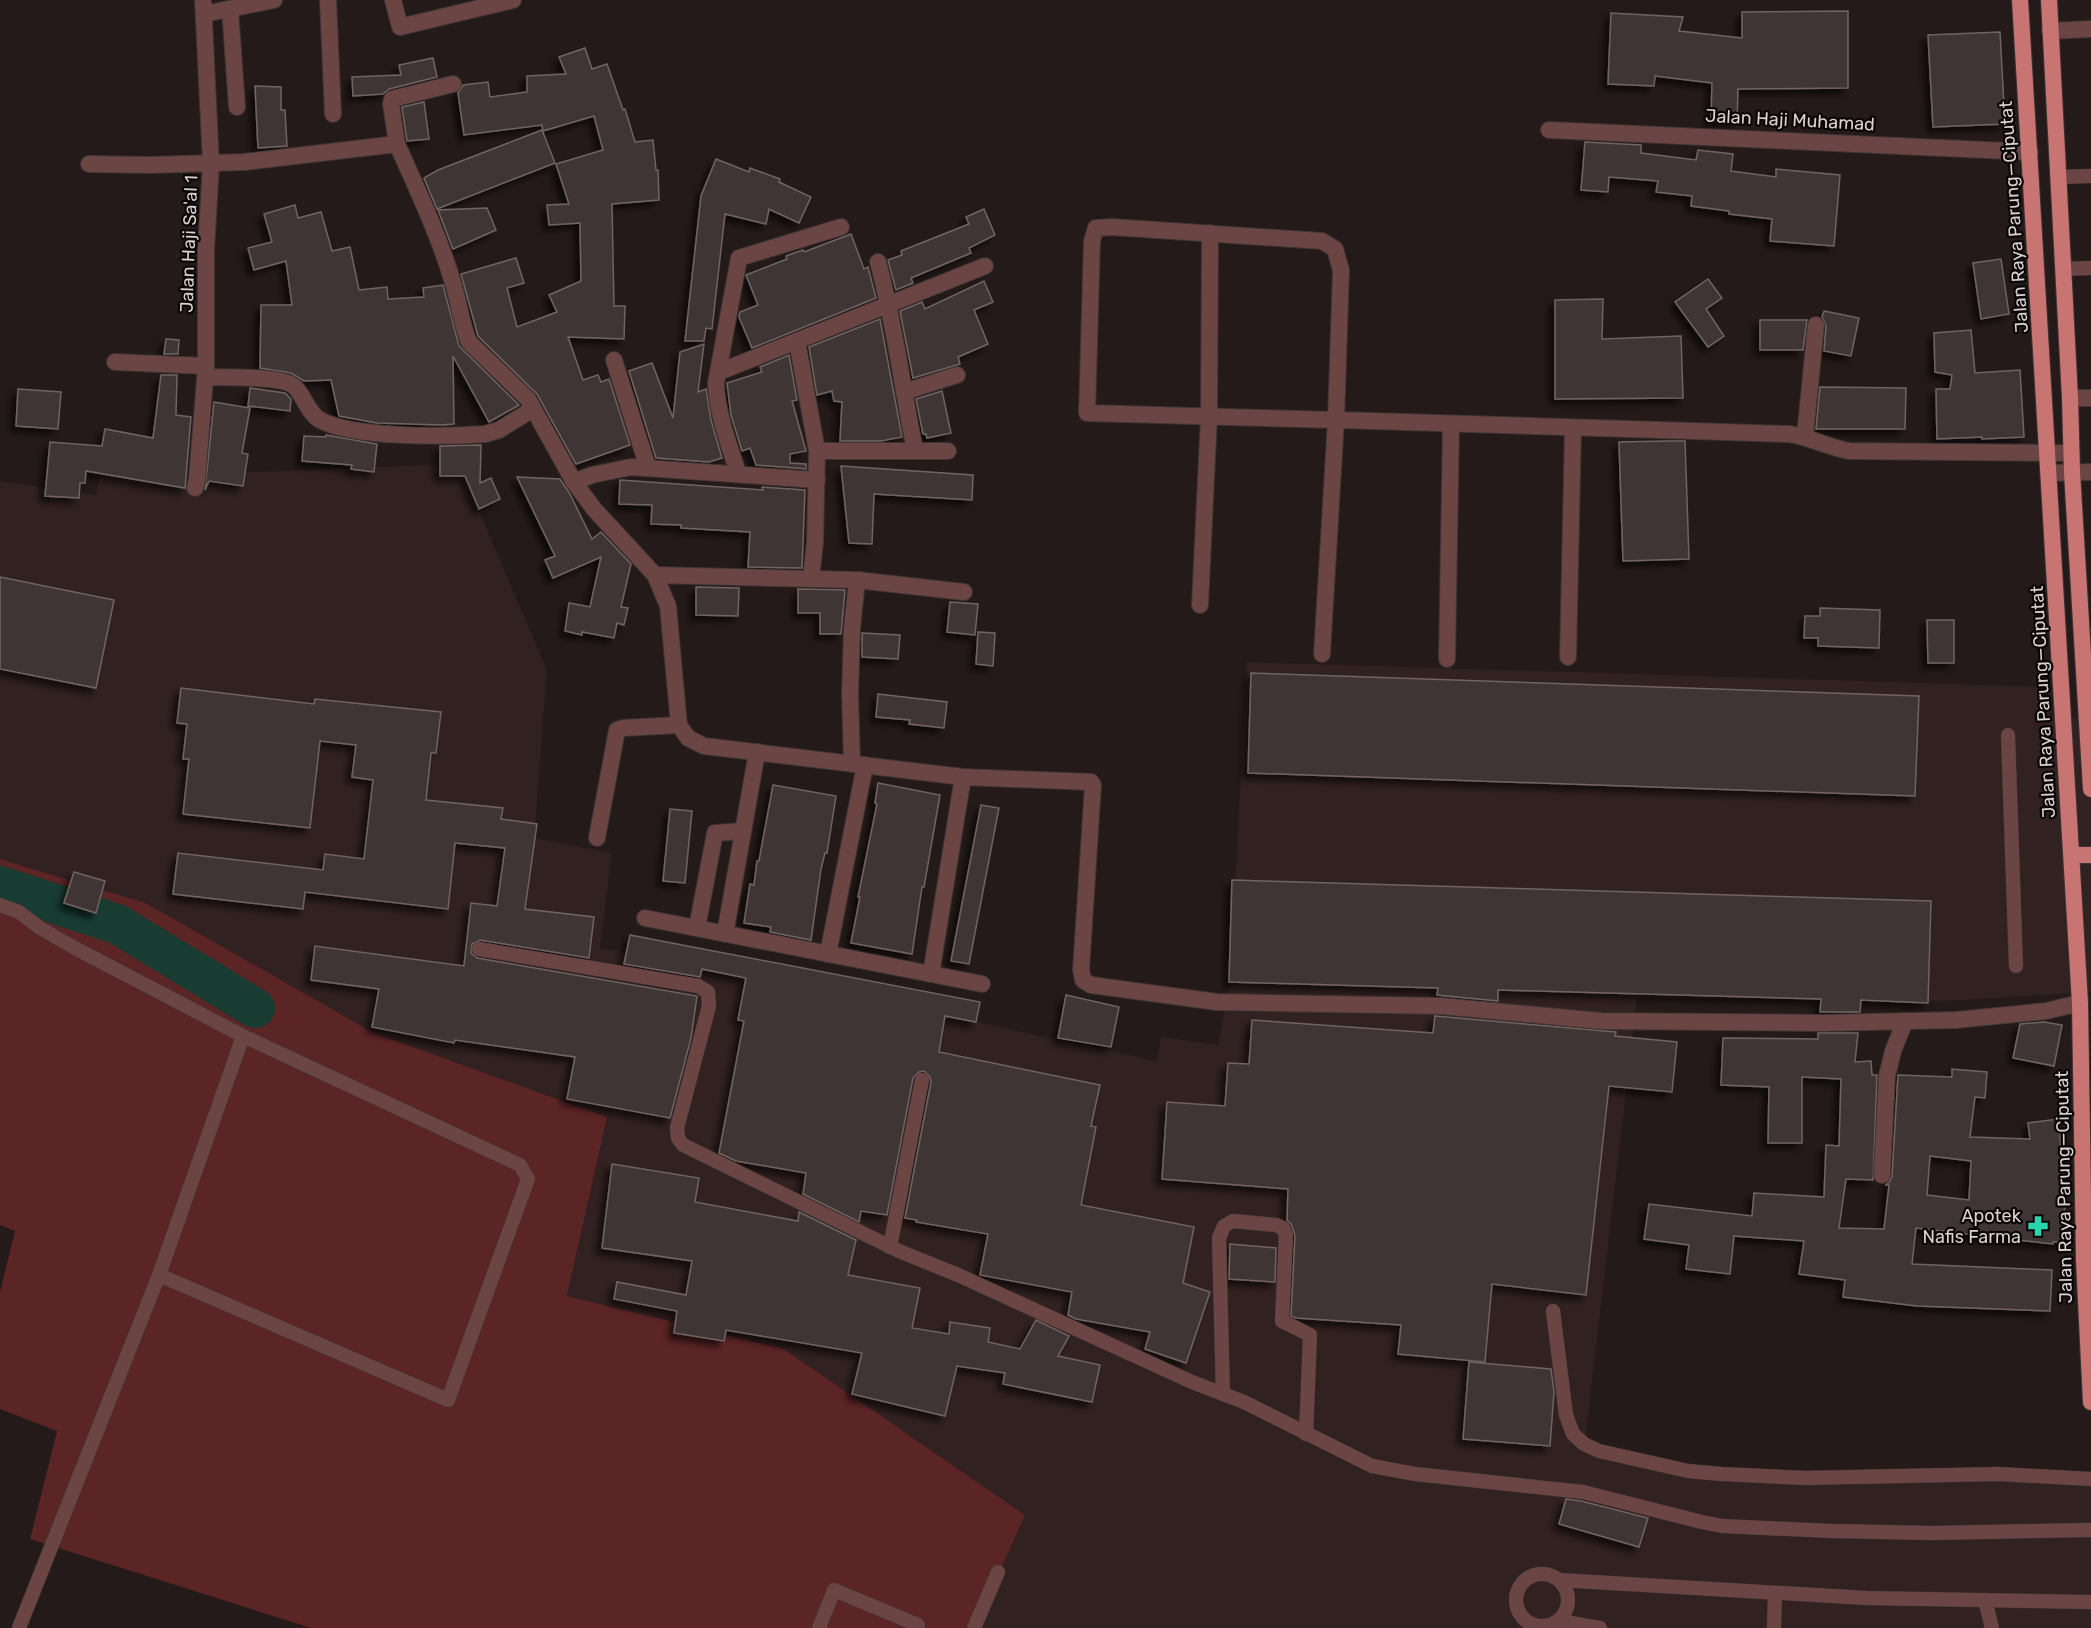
<svg xmlns="http://www.w3.org/2000/svg" width="2091" height="1628" font-family="Rubik,sans-serif">
  <style>
    .built { fill: #312120 }
    .green { fill: #5b2425 }
    .lines { fill: none; stroke-linecap: round; stroke-linejoin: round }
    .river { stroke: #183c32; stroke-width: 40 }
    .building { fill: #3f3434; stroke: #716464; stroke-width: 1.5; fill-rule: evenodd; filter: url(#shadow) }
    .service-casing { stroke: #3d3433; stroke-width: 15 }
    .minor-casing { stroke: #3d3433; stroke-width: 18 }
    .trunk-casing { stroke: #3d3433; stroke-width: 18 }
    .service { stroke: #6a4544; stroke-width: 14 }
    .minor { stroke: #6a4544; stroke-width: 16 }
    .trunk { stroke: #c87472; stroke-width: 16 }
    .labels { text-anchor: middle; dominant-baseline: central; stroke-width: 4.5; stroke-linejoin: round; paint-order: stroke }
    .street-label { font-size: 18px; fill: #dad3d2; stroke: #0a0606 }
    .poi-label { font-size: 18px; fill: #dad3d2; stroke: #0a0606; text-anchor: end }
  </style>
  <defs>
    <filter id="shadow"><feDropShadow dx="-5.5" dy="5.5" stdDeviation="3" flood-color="#0009"/></filter>
  </defs>
  <rect width="100%" height="100%" fill="#241a19"/>
  <!-- built -->
  <polygon class="built" points="459,464 547,670 534,838 612,853 600,948 728,968 1157,1061 1161,1037 1218,1045 1230,981 1247,662 2051,687 2050,716 2091,720 2091,992 1946,1001 1637,998 1585,1441 1750,1476 2091,1474 2091,1628 975,1628 1025,1515 784,1349 567,1296 607,1117 374,1033 146,903 0,859 0,481 96,495 103,466 205,474"/>
  <!-- green -->
  <polygon class="green" points="0,859 146,903 374,1033 607,1117 567,1296 784,1349 1025,1515 975,1628 311,1628 30,1539 57,1431 0,1409 0,1292 15,1231 0,1225"/>
  <g class="lines">
    <!-- river -->
    <polyline class="river" points="0,886 117,924 255,1008"/>
  </g>
  <!-- building -->
  <g class="building">
    <polygon points="1848,11 1848,88 1738,89 1737,122 1711,121 1712,83 1655,76 1654,86 1608,84 1611,13 1683,17 1679,31 1742,38 1742,12"/>
    <polygon points="2000,32 2005,124 1933,127 1928,35"/>
    <polygon points="585,48 592,69 607,64 623,110 625,109 635,142 653,140 656,170 658,170 659,200 612,204 614,306 625,306 624,339 568,337 583,380 598,375 601,382 609,379 630,445 576,464 537,394 478,336 461,274 516,258 524,283 507,288 517,327 557,312 549,295 581,281 580,223 549,225 547,205 569,204 556,164 603,150 594,116 543,131 542,125 464,135 458,93 463,85 488,82 490,97 527,92 527,76 566,74 559,57"/>
    <polygon points="433,58 437,77 389,89 383,94 353,96 352,77 401,75 399,65"/>
    <polygon points="255,86 281,87 281,110 285,110 287,146 258,148"/>
    <polygon points="424,102 429,139 407,141 402,107"/>
    <polygon points="542,130 555,163 437,209 424,178 438,170"/>
    <polygon points="1585,142 1641,145 1641,153 1696,160 1698,150 1733,154 1731,171 1776,177 1776,169 1840,175 1834,246 1770,241 1772,219 1729,214 1729,211 1691,206 1692,196 1656,192 1658,181 1609,177 1608,192 1581,190"/>
    <polygon points="716,159 749,172 750,168 780,179 779,182 811,197 799,223 769,209 766,224 725,214 712,329 706,328 704,341 685,341 701,196"/>
    <polygon points="295,205 298,218 321,212 332,251 350,247 359,290 387,287 388,299 424,297 423,288 443,285 459,346 519,405 489,422 453,356 454,424 442,425 377,423 339,416 331,380 304,381 291,373 260,368 261,305 292,305 286,261 254,270 248,248 272,242 264,214"/>
    <polygon points="487,208 496,230 453,249 438,210"/>
    <polygon points="984,209 995,235 969,248 971,253 911,278 913,283 896,290 888,260 902,255 901,251 969,224 966,217"/>
    <polygon points="851,234 864,269 868,267 876,298 752,348 739,317 740,312 758,305 746,275 787,259 786,256 803,250 804,252"/>
    <polygon points="2001,259 2009,314 1981,319 1973,263"/>
    <polygon points="1708,279 1722,298 1706,309 1724,336 1708,347 1675,302"/>
    <polygon points="984,281 993,302 974,310 988,344 958,357 960,364 913,378 900,311 922,302 925,309"/>
    <polygon points="1603,299 1602,339 1681,336 1683,398 1555,399 1555,300"/>
    <polygon points="1824,311 1859,318 1851,356 1824,351 1826,326 1822,317"/>
    <polygon points="880,319 902,437 881,441 840,441 842,402 834,401 832,391 817,395 809,347"/>
    <polygon points="1760,320 1807,320 1803,350 1760,350"/>
    <polygon points="1971,330 1975,373 2020,370 2024,437 1982,439 1982,437 1937,439 1936,389 1950,389 1952,375 1935,372 1934,333"/>
    <polygon points="166,339 179,340 178,354 164,354"/>
    <polygon points="704,344 698,392 706,389 711,420 722,458 709,462 656,458 629,371 652,363 673,418 680,352"/>
    <polygon points="789,355 797,400 792,401 806,451 790,454 790,463 806,464 806,469 756,465 750,448 742,451 731,415 727,383 762,372 760,367"/>
    <polygon points="161,375 177,375 176,415 191,417 185,488 86,471 85,483 80,483 79,498 45,496 50,442 102,446 105,429 153,438"/>
    <polygon points="1820,387 1906,388 1905,429 1816,429"/>
    <polygon points="250,388 285,393 291,399 290,411 248,406"/>
    <polygon points="18,389 61,392 58,429 16,426"/>
    <polygon points="942,391 951,433 927,438 926,434 923,434 916,399"/>
    <polygon points="214,402 250,408 242,453 248,454 243,486 209,481 205,490"/>
    <polygon points="326,435 377,444 374,472 351,469 352,465 302,461 304,436 326,437"/>
    <polygon points="1668,441 1685,441 1689,559 1623,561 1619,442"/>
    <polygon points="481,445 480,483 491,478 500,499 479,509 465,476 440,476 440,446"/>
    <polygon points="841,466 973,475 972,500 874,494 872,544 849,543"/>
    <polygon points="517,477 560,479 570,494 592,539 601,532 631,564 621,607 628,608 624,625 617,623 614,638 582,632 582,635 565,631 569,603 590,607 601,557 553,578 545,560 555,556"/>
    <polygon points="620,480 763,490 762,487 805,490 802,568 748,567 750,532 681,528 681,525 651,524 652,505 619,504"/>
    <polygon points="0,577 114,600 96,688 0,669"/>
    <polygon points="696,587 739,588 738,616 696,615"/>
    <polygon points="798,589 845,590 841,634 820,634 820,613 798,613"/>
    <polygon points="950,602 978,604 975,635 947,632"/>
    <polygon points="1820,608 1880,610 1879,648 1818,646 1818,638 1804,638 1805,616 1820,616"/>
    <polygon points="1927,620 1954,620 1954,663 1928,663"/>
    <polygon points="978,632 995,633 993,666 976,664"/>
    <polygon points="862,633 900,635 898,659 862,657"/>
    <polygon points="1251,673 1919,696 1915,796 1248,773"/>
    <polygon points="181,688 314,704 315,699 441,712 436,753 431,753 426,800 503,808 501,819 537,824 525,909 594,917 589,958 480,940 472,944 471,953 477,958 697,996 691,1038 670,1118 567,1099 575,1057 455,1040 454,1043 372,1027 379,989 311,980 315,946 464,966 471,903 497,906 505,848 455,843 448,909 305,892 303,909 173,894 178,853 323,870 325,854 364,859 373,780 352,777 356,745 320,741 310,828 183,814 189,759 183,759 187,724 177,723"/>
    <polygon points="878,694 947,702 944,728 909,724 910,720 876,717"/>
    <polygon points="878,783 940,795 924,887 922,887 912,954 851,943 860,897 858,897 877,804 875,803"/>
    <polygon points="773,785 836,796 827,853 825,853 821,869 811,940 770,932 771,927 744,923 750,884 754,885 757,861 759,861"/>
    <polygon points="981,805 999,808 969,964 951,961"/>
    <polygon points="670,809 692,811 685,883 663,881"/>
    <polygon points="74,872 105,881 96,913 64,903"/>
    <polygon points="1232,880 1931,901 1928,1003 1861,1000 1860,1012 1820,1012 1821,999 1498,990 1498,1001 1437,995 1438,988 1229,982"/>
    <polygon points="630,935 980,1002 976,1022 945,1016 939,1052 1100,1085 1091,1126 1096,1127 1081,1205 1194,1227 1183,1283 1210,1292 1186,1363 1145,1349 1150,1332 1076,1319 1068,1315 1072,1292 980,1275 988,1234 916,1222 917,1220 905,1218 931,1082 930,1077 924,1071 919,1072 913,1078 887,1215 861,1211 859,1222 803,1194 806,1173 736,1161 719,1153 744,1021 738,1020 746,978 702,969 700,977 624,964"/>
    <polygon points="1066,995 1119,1007 1111,1047 1058,1038"/>
    <polygon points="1435,1016 1616,1032 1615,1036 1677,1042 1672,1092 1609,1086 1586,1295 1492,1284 1485,1362 1398,1354 1401,1325 1296,1318 1291,1316 1295,1235 1291,1224 1287,1220 1288,1189 1162,1179 1167,1102 1225,1106 1228,1063 1249,1064 1252,1020 1433,1033"/>
    <polygon points="2044,1022 2062,1025 2054,1066 2013,1058 2020,1024"/>
    <path d="M1818 1033H1858L1855 1062 1871 1061 1872 1075H1877L1873 1180 1846 1179 1839 1228 1884 1229 1889 1185H1886L1890 1181 1892 1176 1898 1075 1952 1077V1069L1987 1072 1985 1098 1975 1097 1970 1137 2030 1139 2028 1123 2058 1119 2065 1186 2064 1242H2053V1244L1916 1228 1912 1264 2052 1270 2050 1311 1917 1306 1843 1297 1845 1280 1799 1274 1804 1241 1734 1236 1730 1274 1686 1269 1689 1245 1644 1239 1649 1204 1752 1216 1754 1193 1824 1197 1826 1145 1839 1146 1841 1079 1802 1077V1143H1768L1769 1087 1721 1085 1723 1038 1818 1039ZM1930 1156 1971 1161 1969 1200 1927 1195Z"/>
    <polygon points="612,1164 699,1178 695,1202 798,1221 799,1212 856,1240 848,1275 920,1288 912,1328 949,1334 950,1322 990,1328 988,1342 1020,1349 1036,1320 1069,1336 1058,1356 1100,1365 1092,1402 1003,1384 1005,1373 957,1366 945,1416 852,1394 862,1353 726,1330 724,1341 674,1333 677,1311 614,1299 617,1282 686,1295 692,1261 602,1248"/>
    <polygon points="1230,1244 1276,1248 1275,1282 1229,1279"/>
    <polygon points="1469,1362 1551,1369 1554,1392 1550,1446 1463,1439"/>
    <polygon points="1566,1499 1581,1501 1648,1518 1639,1547 1559,1524"/>
  </g>
  <g class="lines">
    <!-- service casing -->
    <g class="service-casing">
      <g id="service">
        <polyline points="2058,177 2091,176"/>
        <polyline points="2063,269 2091,268"/>
        <polyline points="2008,735 2016,966"/>
        <polyline points="0,905 19,912 40,928 73,947 243,1036 520,1165 528,1179 448,1400 159,1275"/>
        <polyline points="479,949 698,986 708,992 709,1006 677,1128 678,1138 683,1145 899,1251 958,1275 1192,1382 1244,1402 1372,1466 1415,1474 1583,1492 1702,1522 1722,1526 1832,1531 1932,1533 2091,1530"/>
        <polyline points="890,1247 922,1080"/>
        <polyline points="1553,1311 1566,1415 1573,1434 1584,1444 1599,1451 1688,1471 1721,1474 1805,1478 1998,1474 2091,1479"/>
        <polyline points="1223,1394 1219,1238 1224,1226 1233,1221 1276,1225 1283,1228 1286,1235 1282,1321 1310,1335 1306,1434"/>
        <circle cx="1542" cy="1600" r="26"/>
        <polyline points="1559,1580 1866,1598 2091,1602"/>
        <polyline points="1985,1600 1992,1628"/>
        <polyline points="1559,1621 1600,1628"/>
        <polyline points="19,1628 159,1275 243,1036"/>
        <polyline points="819,1628 834,1590 918,1625 917,1628"/>
        <polyline points="974,1628 998,1572"/>
        <polyline points="1774,1628 1775,1593"/>
      </g>
    </g>
    <!-- minor casing -->
    <g class="minor-casing">
      <g id="minor">
        <polyline points="328,0 333,114"/>
        <polyline points="393,0 400,27 513,0"/>
        <polyline points="230,9 237,107"/>
        <polyline points="204,14 274,0"/>
        <polyline points="2050,31 2091,29"/>
        <polyline points="1549,130 2030,152"/>
        <polyline points="397,144 391,104 392,99 453,84"/>
        <path d="M89 164 151 165 244 162 397 144C417 189 439 235 453 283 459 302 461 323 469 342L528 399 574 482 594 509 655 575 668 606 679 725 688 738 704 746 963 777 1091 782 1093 785 1081 970 1083 980 1091 985 1217 1002 1441 1006 1601 1021 1823 1023 1956 1020 2046 1011 2080 1003"/>
        <path d="M878 262C895 324 902 387 915 450"/>
        <polyline points="797,341 817,451 815,543 811,578"/>
        <polyline points="614,360 648,468"/>
        <polyline points="115,362 206,366"/>
        <polyline points="719,372 985,266"/>
        <path d="M205 377C224 378 284 375 295 387 304 396 308 413 320 420 353 438 446 437 485 434L499 430 533 409"/>
        <polyline points="904,392 957,375"/>
        <polyline points="2070,398 2091,398"/>
        <polyline points="1805,436 1816,325"/>
        <polyline points="817,451 948,451"/>
        <path d="M738 473C729 444 717 414 716 383L739 258 841 227"/>
        <polyline points="2049,473 2091,472"/>
        <polyline points="574,482 592,475 631,467 817,480"/>
        <polyline points="195,488 197,480 206,366 206,250 211,164 203,0"/>
        <polyline points="655,575 857,580 852,629 850,694 852,764"/>
        <polyline points="857,580 964,592"/>
        <polyline points="1200,605 1209,416 1210,233"/>
        <path d="M1322 654 1336 420 1341 270 1335 249 1322 241 1112 227 1096 228 1092 241 1087 413 1336 420H1339L1789 434C1811 437 1829 448 1850 451L2071 453"/>
        <polyline points="1568,657 1573,428"/>
        <polyline points="1447,659 1451,424"/>
        <polyline points="597,838 617,730 623,728 679,725"/>
        <polyline points="645,918 982,984"/>
        <polyline points="697,928 715,833 743,831"/>
        <polyline points="725,934 757,752"/>
        <polyline points="828,954 865,765"/>
        <polyline points="931,974 963,777"/>
        <polyline points="1882,1175 1887,1076 1893,1051 1905,1021"/>
      </g>
    </g>
    <!-- trunk casing -->
    <g class="trunk-casing">
      <g id="trunk">
        <polyline points="2020,0 2080,1003 2084,1260 2091,1402"/>
        <polyline points="2049,0 2070,398 2072,472 2091,789"/>
        <polyline points="2072,855 2091,855"/>
      </g>
    </g>
    <!-- service -->
    <use href="#service" class="service"/>
    <!-- minor -->
    <use href="#minor" class="minor"/>
    <!-- trunk -->
    <use href="#trunk" class="trunk"/>
  </g>
  <!-- icons -->
  <defs>
    <g id="pharmacy-bare" transform="scale(1.62)"><path d="M-2-6h4v4h4v4h-4v4h-4v-4h-4v-4h4Z" fill="#28d5ad" stroke="#0a0606" stroke-width="2.5" paint-order="stroke"/></g>
  </defs>
  <g fill-rule="evenodd">
    <use href="#pharmacy-bare" x="2038" y="1226"/>
  </g>
  <g class="labels">
    <!-- street labels -->
    <g class="street-label">
      <text transform="translate(1790 120) rotate(3)">Jalan Haji Muhamad</text>
      <text transform="translate(2014 217) rotate(-94)">Jalan Raya Parung—Ciputat</text>
      <text transform="translate(189 244) rotate(-88)">Jalan Haji Sa'al 1</text>
      <text transform="translate(2043 702) rotate(-93)">Jalan Raya Parung—Ciputat</text>
      <text transform="translate(2064 1187) rotate(-91)">Jalan Raya Parung—Ciputat</text>
    </g>
    <!-- poi labels -->
    <g class="poi-label">
      <text x="2021" y="1216">Apotek<tspan x="2021" dy="21">Nafis Farma</tspan></text>
    </g>
  </g>
</svg>
